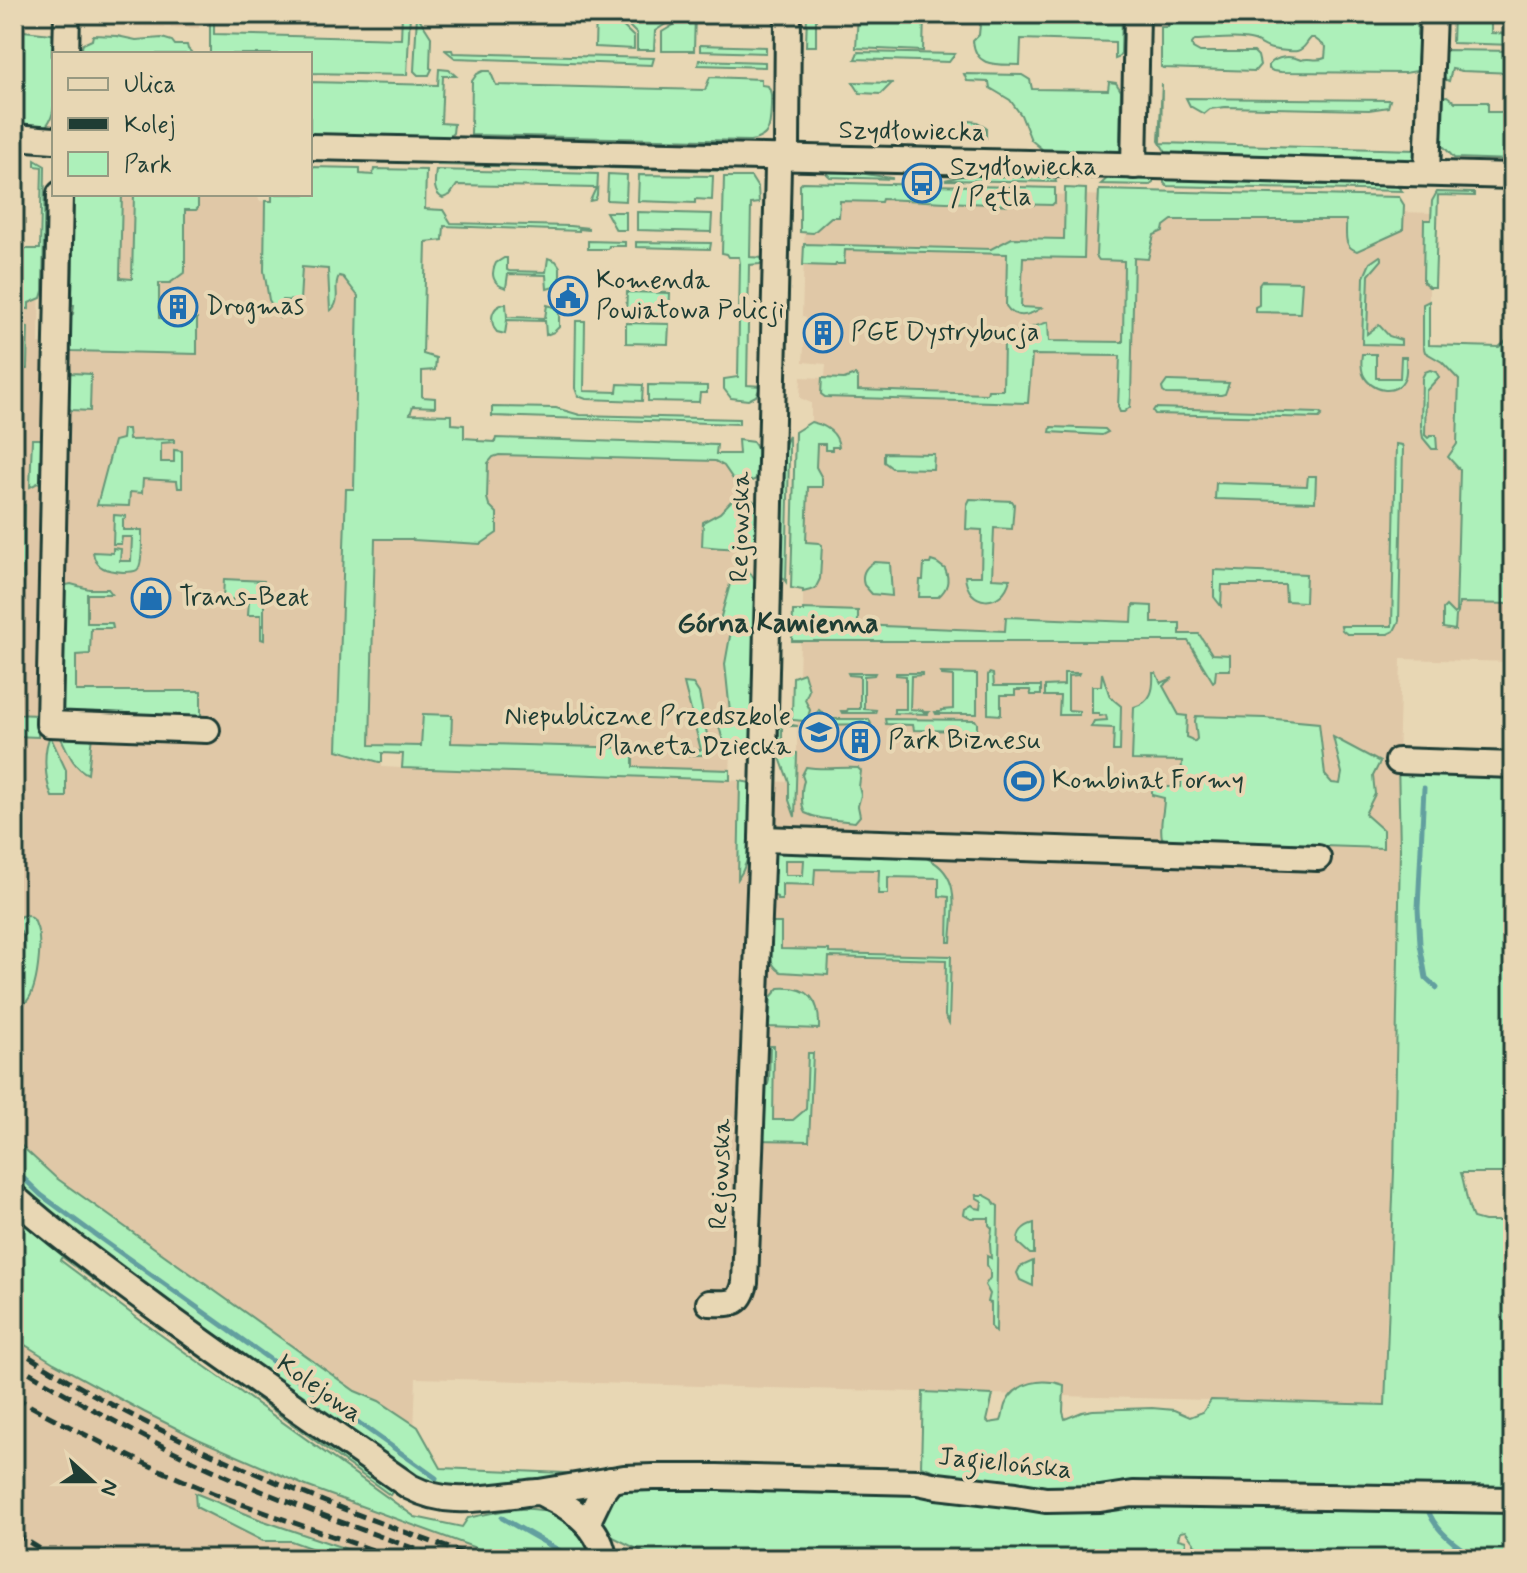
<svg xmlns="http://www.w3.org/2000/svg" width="1527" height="1573" font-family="Mynerve,sans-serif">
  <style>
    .built { fill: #e0c8a7; fill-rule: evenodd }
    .green { fill: #adf0ba; stroke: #669677; stroke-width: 2; fill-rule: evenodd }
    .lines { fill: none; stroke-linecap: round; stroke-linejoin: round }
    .stream { stroke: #629f9f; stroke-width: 5 }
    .minor-casing { stroke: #1f3d34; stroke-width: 30 }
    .minor { stroke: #e8d7b4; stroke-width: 24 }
    .rail { stroke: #1f3d34; stroke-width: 5; stroke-dasharray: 12 6; stroke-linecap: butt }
    .labels { text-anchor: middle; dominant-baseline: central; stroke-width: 8; stroke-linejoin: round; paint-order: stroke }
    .street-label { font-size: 26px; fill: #1f3d34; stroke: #e8d7b4 }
    .poi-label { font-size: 26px; fill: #1f3d34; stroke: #e8d7b4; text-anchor: start }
    .neighbourhood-label { font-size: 28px; font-weight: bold; fill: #1f3d34; stroke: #e8d7b4 }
  </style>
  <rect width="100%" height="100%" fill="#e8d7b4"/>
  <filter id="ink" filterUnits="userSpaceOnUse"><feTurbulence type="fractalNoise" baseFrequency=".0125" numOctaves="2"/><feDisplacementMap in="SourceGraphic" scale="16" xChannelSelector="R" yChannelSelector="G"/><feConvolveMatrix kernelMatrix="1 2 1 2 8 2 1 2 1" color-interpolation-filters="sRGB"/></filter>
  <g filter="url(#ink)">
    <!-- built -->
    <g class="built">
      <polygon points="71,14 199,14 199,28 71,24"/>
      <path d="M806 188 1116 196 1353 211 1437 213 1435 287H1429V345L1499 347 1513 335V662L1401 659 1398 761 1400 849 1394 1171 1386 1332 1385 1405 416 1378 414 1432 55 1177 14 1139V249H40L39 343 71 346 73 314 76 194H258L259 201 360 205 354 489H346L344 538 480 541 483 447 740 454 730 780 750 782V781L796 782 800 642 792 641 793 611H803V590L794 589 803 425 811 422V403L800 398 801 377 825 378 826 364 803 362 806 317 802 316ZM382 754H403L402 768 382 767Z"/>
      <polygon points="14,1338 54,1363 415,1517 462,1527 547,1559 14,1559"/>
    </g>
    <!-- green -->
    <g class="green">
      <polygon points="210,14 214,14 214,34 401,39 402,14 410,14 407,75 310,73 310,54 210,54"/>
      <polygon points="596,14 610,14 634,37 634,49 595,47"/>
      <polygon points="617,14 681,14 655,31 654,50 637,50 637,34"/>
      <polygon points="692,14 695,14 694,51 662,51 662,32"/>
      <polygon points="807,14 816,14 816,46 806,46"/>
      <polygon points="858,14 924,14 923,51 856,48"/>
      <path d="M981 14H1122L1121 53 1118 58 1115 59V42L1021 39 1020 65C998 64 976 69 973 41L979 35Z"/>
      <path d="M1168 14H1181V19H1204L1205 14H1418L1417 35 1419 36 1417 71 1405 73 1281 72 1273 71 1269 69V65C1276 56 1291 55 1301 60 1309 57 1317 62 1325 58L1326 47 1314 38H1311C1305 44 1305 49 1297 51 1293 52 1277 50 1272 49 1266 48 1260 43 1254 41 1236 36 1214 40 1195 40L1192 44 1193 48 1200 52H1254L1258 56 1260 65 1255 71 1164 68 1161 67V27H1168Z"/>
      <polygon points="1453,14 1491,14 1491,33 1513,34 1513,45 1452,43"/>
      <polygon points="417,15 431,37 430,68 432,69 429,75 418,75 414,71"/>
      <path d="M14 30 51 34 55 37 58 54H54C54 73 61 121 41 129 33 132 23 130 14 129Z"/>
      <polygon points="93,35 117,36 136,40 162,38 172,41 175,45 187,45 188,49 193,54 80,54 83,44 92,40"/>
      <polygon points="700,45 766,47 766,53 700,51"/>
      <polygon points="445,50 452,50 453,53 654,58 652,65 455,58"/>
      <polygon points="1448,50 1513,51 1513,73 1462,71 1452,69 1449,81 1442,78 1442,54"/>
      <polygon points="858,52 955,54 949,62 855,59"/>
      <polygon points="699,60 765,62 765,67 698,65"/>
      <polygon points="439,69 449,70 456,76 443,76 441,123 454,124 453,133 447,139 310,137 310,82 438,85"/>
      <path d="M483 71H490L496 85 705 90 710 77 761 79V85L768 86C772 93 771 97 771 105 770 124 772 137 750 141L471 135 472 81 477 74Z"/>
      <polygon points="964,74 1022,75 1030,80 1032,89 1108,90 1109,82 1116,83 1121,91 1120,140 1126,141 1120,152 1115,155 1048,154 1031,140 1021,115 1010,100 990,88 989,82 967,81"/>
      <polygon points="853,82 892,83 881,94 860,93"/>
      <polygon points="1162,84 1161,143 1415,150 1414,157 1408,161 1165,157 1165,151 1159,141"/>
      <polygon points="1447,96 1455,102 1488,102 1488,112 1513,112 1513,160 1454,158 1444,147 1440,147 1441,97"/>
      <polygon points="1186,98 1390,100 1388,107 1369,110 1225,107 1210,109 1204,114 1190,106"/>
      <polygon points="970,121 977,122 986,127 986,138 949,137 964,124"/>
      <polygon points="35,160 45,166 43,291 41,298 29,303 29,309 21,308 18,288 18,275 14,275 14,249 40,249 42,167 35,166"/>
      <polygon points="445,160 592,164 596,168 439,165"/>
      <polygon points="614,165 731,166 727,171 611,168"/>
      <path d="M310 167 360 168V174L373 175 374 169 426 170 425 209 443 210 451 223 570 226 588 228V230L579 229V231L444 226 443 240 426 242 423 354 436 358 435 370 422 371V396L423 397 435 398V407L413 406 410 414 452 415V424L464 425V438L478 439V441L495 442 496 438 717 445 716 454H739L738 440 753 442C761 451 760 467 756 479L752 481 733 479 724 466 715 461 499 455 493 457 488 463 487 498 489 505 497 513V533L481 544 413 540 412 539H375L370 745 421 746 423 714 452 715 451 743 633 748V767L730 770V780L402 768 403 754 382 753V762H379L337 750 346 489H354L358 296 343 277 339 276C332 287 343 301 330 311L328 269 302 267 300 301 283 300 279 317 269 300 264 271 265 201H272V194H310Z"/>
      <polygon points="827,168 892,178 892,179 830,177 827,174"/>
      <path d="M436 170 598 174 597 195 595 200 590 201 596 188 457 185 450 195 443 198C432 193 435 180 436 170Z"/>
      <polygon points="978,172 1050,174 1055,179 1056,182 945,180"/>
      <polygon points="608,174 627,175 626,201 607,200"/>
      <polygon points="639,175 713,176 712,200 695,199 695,203 638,201"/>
      <polygon points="1111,175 1153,176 1153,183 1150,185 1101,184"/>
      <polygon points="1164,176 1395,184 1402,191 1167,186 1164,183"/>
      <polygon points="724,177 751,177 758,188 759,203 751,204 750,257 763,258 763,261 760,264 749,265 747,385 761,386 756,396 748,400 731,398 724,389 724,379 738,377 740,263 739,257 729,257 727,254 722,253"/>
      <polygon points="803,182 1055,188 1055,202 1052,205 1012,204 1011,205 882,199 881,202 840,201 839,217 831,217 813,233 800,232 800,185"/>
      <path d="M1065 188 1086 189 1084 258 1023 257 1021 307 1041 308C1029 316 1015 320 1006 306L1007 254 845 250 844 264H836L835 266 803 265 804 244 991 249 1012 238 1064 239Z"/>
      <path d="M1099 190 1399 197 1404 205 1403 230 1357 251C1342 247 1347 232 1346 220H1172L1164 226 1163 231 1154 235 1148 259 1134 258 1131 397 1130 407 1124 412H1120L1118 407 1120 356 1032 355 1028 403 825 397 821 394 822 378 844 379 855 375 858 378V390L987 394 988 390H1003L1004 343 1006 336 1048 322 1049 341 1123 342 1124 261 1099 260 1096 256Z"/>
      <polygon points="1437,192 1474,193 1474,196 1438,195 1435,287 1429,287 1423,282 1424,220 1431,220 1432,201"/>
      <polygon points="74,194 122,194 120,278 132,279 134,194 198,194 198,208 196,210 185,210 185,272 170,283 159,283 159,318 197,319 197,354 72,351 69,349 70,316 73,314 74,305 72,305"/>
      <polygon points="606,212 626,212 626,230 616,230"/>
      <polygon points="637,212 712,214 711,232 637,230"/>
      <polygon points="588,241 625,242 625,246 609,246 608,249 588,249"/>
      <polygon points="636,242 711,243 710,249 636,247"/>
      <polygon points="1380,256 1382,258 1382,260 1369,275 1367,334 1379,325 1389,336 1401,340 1401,345 1362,344 1364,277 1370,263"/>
      <path d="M504 258H507V270L509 271 546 272 548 258 556 261 560 267V281L554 287 547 289 546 275 508 274 506 288C493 285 490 274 496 263Z"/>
      <polygon points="1262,281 1302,282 1300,313 1255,312 1255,307 1259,305 1259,285"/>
      <polygon points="627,292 670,293 669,317 626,315"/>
      <polygon points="1429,301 1429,345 1499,347 1513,335 1513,604 1459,603 1458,613 1456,616 1455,630 1443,628 1443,609 1446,606 1454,614 1456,612 1460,470 1448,457 1457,444 1459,380 1442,362 1425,352 1423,345 1423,304"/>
      <path d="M504 304H506L507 317 545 318 547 305 554 307 559 313V327L554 332 546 335 545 321 507 320 505 334 497 332 494 328C490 317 492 307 504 304Z"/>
      <polygon points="576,321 585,321 584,391 617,392 618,384 643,385 642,401 586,399 578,396 575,388"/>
      <polygon points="626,323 669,324 668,344 626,343"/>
      <polygon points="20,326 28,327 27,369 14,369 14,336"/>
      <path d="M1362 354H1376V378H1400L1401 357H1406C1406 364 1407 371 1405 377 1397 398 1370 391 1363 374 1361 367 1361 360 1362 354Z"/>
      <polygon points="70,367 71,373 91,374 90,411 71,410 69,408"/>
      <polygon points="1430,370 1436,372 1439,377 1426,391 1425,435 1428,438 1432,435 1436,435 1437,449 1432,449 1423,438 1421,426 1422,378 1425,372"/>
      <polygon points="1167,381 1169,381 1229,383 1225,394 1221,395 1166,394 1163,392 1162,388"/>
      <polygon points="648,385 707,386 707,393 700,393 699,402 648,401"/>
      <polygon points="492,407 556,408 580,415 739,419 739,424 492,416"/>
      <polygon points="1155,408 1319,413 1322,415 1319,418 1155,414 1153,411"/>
      <path d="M811 422C825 425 837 431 839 447H832V450H825V444H817L816 467 822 478V487H808L806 542 819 543 822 545 820 579 815 589 803 592V590L791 588 795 432Z"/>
      <polygon points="1051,427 1105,429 1108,432 1102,435 1050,432"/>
      <polygon points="123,429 128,429 129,440 174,439 174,442 161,443 161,462 174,462 174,450 182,451 182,488 178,488 177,481 143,479 142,493 130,492 129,506 97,505 114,441 122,439"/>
      <polygon points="789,436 789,455 786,582 781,575 783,464 784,446"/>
      <polygon points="32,439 40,439 44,445 44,475 38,483 30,487"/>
      <polygon points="1396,444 1402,445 1403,448 1399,621 1394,631 1388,634 1347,634 1342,630 1341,626 1392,626"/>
      <polygon points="884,453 934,454 933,469 892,468 884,462"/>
      <polygon points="1308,476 1316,476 1315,502 1215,499 1216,483 1307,486"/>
      <path d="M733 499 752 500 757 504V539C743 552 720 548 702 546L703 522 720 513Z"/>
      <path d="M970 499 1012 501 1014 504 1012 529 994 528 992 578 1010 579C1003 609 967 607 965 576H981L982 530 966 529 967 505Z"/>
      <polygon points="14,505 25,505 23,596 14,593"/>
      <path d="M114 515 126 516V518L123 519V530H142C142 539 143 566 137 570 134 572 127 572 123 572 108 571 95 569 93 552L113 553V548L121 549 120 561H131L132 537H122L121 544H113Z"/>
      <path d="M931 561 937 563 945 569C950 580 948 589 938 597H919L920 580H923L924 564H930Z"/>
      <path d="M874 562 890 563 892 596 872 594 864 585C861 575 865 567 874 562Z"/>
      <path d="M738 570 749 571 756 582 752 744C729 766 724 747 719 726L731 722 725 664 732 625 720 620 732 577Z"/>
      <polygon points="1214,570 1306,574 1305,602 1286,601 1285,585 1222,585 1221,606 1214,597"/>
      <polygon points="224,579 264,581 264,640 261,639 261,615 248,615 249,600 223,599"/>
      <polygon points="71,584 89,589 108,589 112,594 87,594 87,623 112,623 113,628 91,628 90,654 76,655 76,691 201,691 201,719 62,713 59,711 64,591 66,585"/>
      <polygon points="1133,605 1152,606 1152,623 1180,623 1180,634 1199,634 1212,654 1230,655 1230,670 1216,670 1215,680 1213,682 1188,641 792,641 793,611 803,611 803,609 858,611 858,625 1005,631 1006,617 1132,622"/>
      <polygon points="20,615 19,642 21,642 19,710 14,710 14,621"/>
      <polygon points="804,673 809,690 805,700 810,710 808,717 804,721 782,719 781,717 792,717 793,677"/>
      <polygon points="848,673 875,673 874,675 864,676 864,709 876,710 875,713 842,713 841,711 847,711 848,709 860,709 860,676 849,675"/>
      <polygon points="896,673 922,673 922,675 911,676 910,709 922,710 924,712 929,712 928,714 894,713 894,709 906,709 906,676 896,675"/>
      <polygon points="941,673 977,674 977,714 936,714 935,712 940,712 942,710 953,709 953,676 942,675"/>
      <polygon points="989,673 993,674 994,686 1041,686 1041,695 1031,695 1030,690 1015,690 1015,695 1001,695 1001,715 988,714 988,675"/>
      <polygon points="1064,673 1079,673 1078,675 1068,676 1068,710 1079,711 1079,715 1059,715 1060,696 1045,696 1045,686 1064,685"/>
      <polygon points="1102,673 1110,697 1121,706 1120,751 1113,751 1114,728 1091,727 1094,721 1107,720 1106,715 1099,716 1099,713 1092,713 1092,686 1101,686"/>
      <path d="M1153 673H1156L1161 683 1173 678 1163 686 1179 715 1187 716 1186 737 1191 739 1194 742 1197 739 1195 721 1196 716 1265 718 1319 723 1325 775 1332 783 1340 784 1342 773 1333 737 1380 762 1373 776 1375 794 1365 814 1383 830V848L1170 841 1162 838C1159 823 1164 814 1164 798L1152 795V787H1181L1182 761 1132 760 1134 707C1152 702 1154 689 1153 673Z"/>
      <polygon points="684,683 693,684 699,693 709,745 708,752 702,755 683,755 680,753 681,750 701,750"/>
      <polygon points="819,710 829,719 869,719 871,724 815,725 815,716"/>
      <polygon points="14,714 38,715 38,737 14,736"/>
      <polygon points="885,719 975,720 977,723 977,731 914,730 913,725 886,724"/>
      <polygon points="781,723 798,726 782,726 782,753 797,753 795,817 789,800 789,782 779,755 779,725"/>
      <path d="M51 734V738L66 770V797H52C45 779 42 751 51 734Z"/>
      <path d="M59 734 92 735 88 774C72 767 67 749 59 734Z"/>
      <path d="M1398 761 1513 770V1173H1461C1466 1188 1466 1204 1473 1218L1484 1221H1513V1496L1096 1495 949 1476 921 1466 923 1392 993 1395 987 1421 989 1423 1001 1421C1004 1415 1003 1408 1006 1403 1017 1381 1043 1378 1064 1385L1063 1412 1065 1419 1082 1412 1093 1410 1152 1408 1174 1410 1190 1417 1203 1412 1211 1400 1385 1405 1394 1171 1400 849Z"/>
      <path d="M806 767C823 770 840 767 858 768L861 771 859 787 861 795 858 806 860 816 855 822C837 819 822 821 805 813 801 807 801 788 804 781L802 775Z"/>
      <path d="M740 781 751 783C751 814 756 853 738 879Z"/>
      <path d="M778 851 922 856C963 872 953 906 951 942H948L949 897 939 896V878L888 877V894H878L879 870 815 869 814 885 782 884V900H777V897L770 894 771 878 775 873V854ZM785 860H804L803 875H785Z"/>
      <path d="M27 915C33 919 34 918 36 925 43 941 38 992 25 1003L23 1002 21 995 23 936 15 922 21 916Z"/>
      <path d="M772 923H781V949L829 950V953L951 956 949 1023 945 1016 946 960 829 957 828 975 781 972C765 963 770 942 770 926Z"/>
      <path d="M779 988C810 986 820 1000 819 1029L769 1027 771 997Z"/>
      <polygon points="770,1046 774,1046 773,1120 793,1120 806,1109 808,1053 813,1053 809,1141 758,1140 761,1091 768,1084 769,1080"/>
      <polygon points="14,1139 55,1177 355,1391 379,1401 418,1427 441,1468 589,1474 500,1490 430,1489 281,1389 14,1186"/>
      <polygon points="976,1195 984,1195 993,1200 995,1204 998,1206 996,1332 991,1327 991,1303 988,1302 990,1294 985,1285 990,1278 990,1271 987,1265 987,1256 991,1258 990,1244 992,1228 989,1225 989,1218 971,1218 964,1214 965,1209 972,1205 976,1208 981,1209 982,1201 977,1198"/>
      <path d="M14 1207 396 1486 390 1495 62 1257 60 1260 140 1320 415 1517 462 1527 468 1518C503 1511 542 1498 572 1526 582 1536 588 1545 589 1559H506L306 1486 198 1439 144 1412 54 1363 14 1338Z"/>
      <path d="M1034 1223V1254H1030L1018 1243C1017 1231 1024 1226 1034 1223Z"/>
      <polygon points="1033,1261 1033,1286 1020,1280 1017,1273 1020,1267"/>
      <polygon points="643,1482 1119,1502 1513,1506 1513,1559 1214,1559 1214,1553 1202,1554 1185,1531 1180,1532 1178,1539 1186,1541 1185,1548 1190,1551 1190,1558 1195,1559 662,1559 649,1555 613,1537 601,1521 616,1489"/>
      <polygon points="195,1493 261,1520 376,1559 341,1559 291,1541 263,1541 196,1507"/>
    </g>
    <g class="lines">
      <!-- stream -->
      <g class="stream">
        <polyline points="1424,788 1418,908 1420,944 1426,978 1437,988"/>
        <polyline points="14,1169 41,1195 97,1236 436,1478"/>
        <path d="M1427 1506C1432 1529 1459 1548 1478 1559"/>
        <polyline points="502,1518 574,1559"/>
      </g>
      <!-- minor casing -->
      <g class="minor-casing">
        <g id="minor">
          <polyline points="66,54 67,14"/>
          <polyline points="14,137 54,140"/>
          <polyline points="310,147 1119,165 1513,176"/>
          <polyline points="1134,166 1137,14"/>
          <polyline points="1427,173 1433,14"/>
          <polyline points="60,194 49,724 207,730"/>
          <polyline points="1398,761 1513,765"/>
          <polyline points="762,839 1318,858"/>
          <path d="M14 1197C61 1239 113 1276 164 1314 245 1373 328 1430 410 1487 445 1505 476 1499 513 1495 521 1494 530 1492 538 1492 543 1493 550 1498 555 1500 578 1512 601 1531 604 1559"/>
          <path d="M709 1303C729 1303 740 1307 745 1283L762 839 778 167 787 147 788 14"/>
          <polyline points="539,1492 624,1478 653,1477 717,1477 918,1482 937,1486 1016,1495 1046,1500 1100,1499 1133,1494 1513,1500"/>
          <polyline points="587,1523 602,1492 611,1480"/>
        </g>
      </g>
      <!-- minor -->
      <use href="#minor" class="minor"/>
      <!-- rail -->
      <g class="rail">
        <path d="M14 1347C159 1441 318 1502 480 1559"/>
        <path d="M14 1363C82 1405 152 1443 226 1476 297 1507 370 1533 444 1559"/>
        <path d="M14 1397C79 1433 145 1465 213 1493 274 1517 337 1537 398 1559"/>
        <polyline points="14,1533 57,1559"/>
      </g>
    </g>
  </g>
  <!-- icons -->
  <defs>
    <g id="bus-ring" transform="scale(2)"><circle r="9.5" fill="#e8d7b4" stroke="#1f6fb2" stroke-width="1.5"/><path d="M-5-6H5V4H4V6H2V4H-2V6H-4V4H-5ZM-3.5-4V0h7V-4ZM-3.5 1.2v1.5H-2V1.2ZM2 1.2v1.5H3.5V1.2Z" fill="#1f6fb2"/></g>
    <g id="civic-ring" transform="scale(2)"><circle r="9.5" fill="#e8d7b4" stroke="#1f6fb2" stroke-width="1.5"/><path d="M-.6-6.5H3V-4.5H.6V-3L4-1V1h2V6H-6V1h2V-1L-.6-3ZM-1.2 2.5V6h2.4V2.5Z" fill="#1f6fb2"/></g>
    <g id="building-ring" transform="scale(2)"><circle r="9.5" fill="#e8d7b4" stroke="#1f6fb2" stroke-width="1.5"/><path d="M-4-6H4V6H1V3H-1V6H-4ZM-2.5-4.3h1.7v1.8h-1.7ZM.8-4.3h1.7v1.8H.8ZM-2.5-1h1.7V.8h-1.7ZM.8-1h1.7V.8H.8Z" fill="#1f6fb2"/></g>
    <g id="shop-ring" transform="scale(2)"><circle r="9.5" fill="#e8d7b4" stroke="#1f6fb2" stroke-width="1.5"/><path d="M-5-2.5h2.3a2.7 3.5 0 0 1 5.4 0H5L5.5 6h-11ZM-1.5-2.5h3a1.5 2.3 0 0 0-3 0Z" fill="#1f6fb2"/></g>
    <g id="school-ring" transform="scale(2)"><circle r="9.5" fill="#e8d7b4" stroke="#1f6fb2" stroke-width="1.5"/><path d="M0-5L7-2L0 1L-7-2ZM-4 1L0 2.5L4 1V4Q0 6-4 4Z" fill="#1f6fb2"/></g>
    <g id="stadium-ring" transform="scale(2)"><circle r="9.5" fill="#e8d7b4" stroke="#1f6fb2" stroke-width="1.5"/><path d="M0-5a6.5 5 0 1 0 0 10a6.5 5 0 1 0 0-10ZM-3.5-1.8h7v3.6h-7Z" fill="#1f6fb2"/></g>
  </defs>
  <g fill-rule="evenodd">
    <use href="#bus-ring" x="922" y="183"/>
    <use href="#civic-ring" x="568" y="296"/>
    <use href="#building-ring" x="178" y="307"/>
    <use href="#building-ring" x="823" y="333"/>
    <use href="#shop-ring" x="151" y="598"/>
    <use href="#school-ring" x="819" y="732"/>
    <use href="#building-ring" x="860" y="741"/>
    <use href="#stadium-ring" x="1024" y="781"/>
  </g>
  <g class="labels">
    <!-- street labels -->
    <g class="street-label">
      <text transform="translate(912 132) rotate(1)">Szydłowiecka</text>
      <text transform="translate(741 527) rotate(-89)">Rejowska</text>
      <text transform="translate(721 1174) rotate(-88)">Rejowska</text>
      <text transform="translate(319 1389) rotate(35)">Kolejowa</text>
      <text transform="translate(1005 1464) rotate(6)">Jagiellońska</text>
    </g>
    <!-- poi labels -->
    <g class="poi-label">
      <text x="950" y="168">Szydłowiecka<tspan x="950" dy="30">/ Pętla</tspan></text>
      <text x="596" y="281">Komenda<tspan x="596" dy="30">Powiatowa Policji</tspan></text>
      <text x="206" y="307">Drogmas</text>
      <text x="851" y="333">PGE Dystrybucja</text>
      <text x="179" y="598">Trans-Beat</text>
      <text x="791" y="717" text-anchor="end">Niepubliczne Przedszkole<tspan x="791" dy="30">Planeta Dziecka</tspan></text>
      <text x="888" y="741">Park Biznesu</text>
      <text x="1052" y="781">Kombinat Formy</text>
    </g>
    <!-- neighbourhood labels -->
    <g class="neighbourhood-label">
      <text x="778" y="624">Górna Kamienna</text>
    </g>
  </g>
  <!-- margin -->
  <rect width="1527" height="1573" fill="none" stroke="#e8d7b4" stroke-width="48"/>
  <rect x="24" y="24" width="1479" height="1525" fill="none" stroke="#1f3d34" stroke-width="3" filter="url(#ink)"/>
  <!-- legend -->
  <rect x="52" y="52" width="260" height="144" fill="#e8d7b4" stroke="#989981" stroke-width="2"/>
  <rect x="68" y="78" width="40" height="12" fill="#e8d7b4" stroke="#989981" stroke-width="2"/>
  <text x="124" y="92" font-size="24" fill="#1f3d34">Ulica</text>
  <rect x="68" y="118" width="40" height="12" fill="#1f3d34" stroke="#989981" stroke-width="2"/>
  <text x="124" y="132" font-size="24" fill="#1f3d34">Kolej</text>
  <rect x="68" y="152" width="40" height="24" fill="#adf0ba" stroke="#989981" stroke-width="2"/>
  <text x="124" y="172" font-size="24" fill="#1f3d34">Park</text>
  <!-- north arrow -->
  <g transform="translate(92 1481) rotate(111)" stroke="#e8d7b4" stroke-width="6" paint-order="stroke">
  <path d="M0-6L14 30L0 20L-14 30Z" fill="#1f3d34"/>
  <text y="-12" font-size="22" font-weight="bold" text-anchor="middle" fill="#1f3d34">N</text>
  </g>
</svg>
